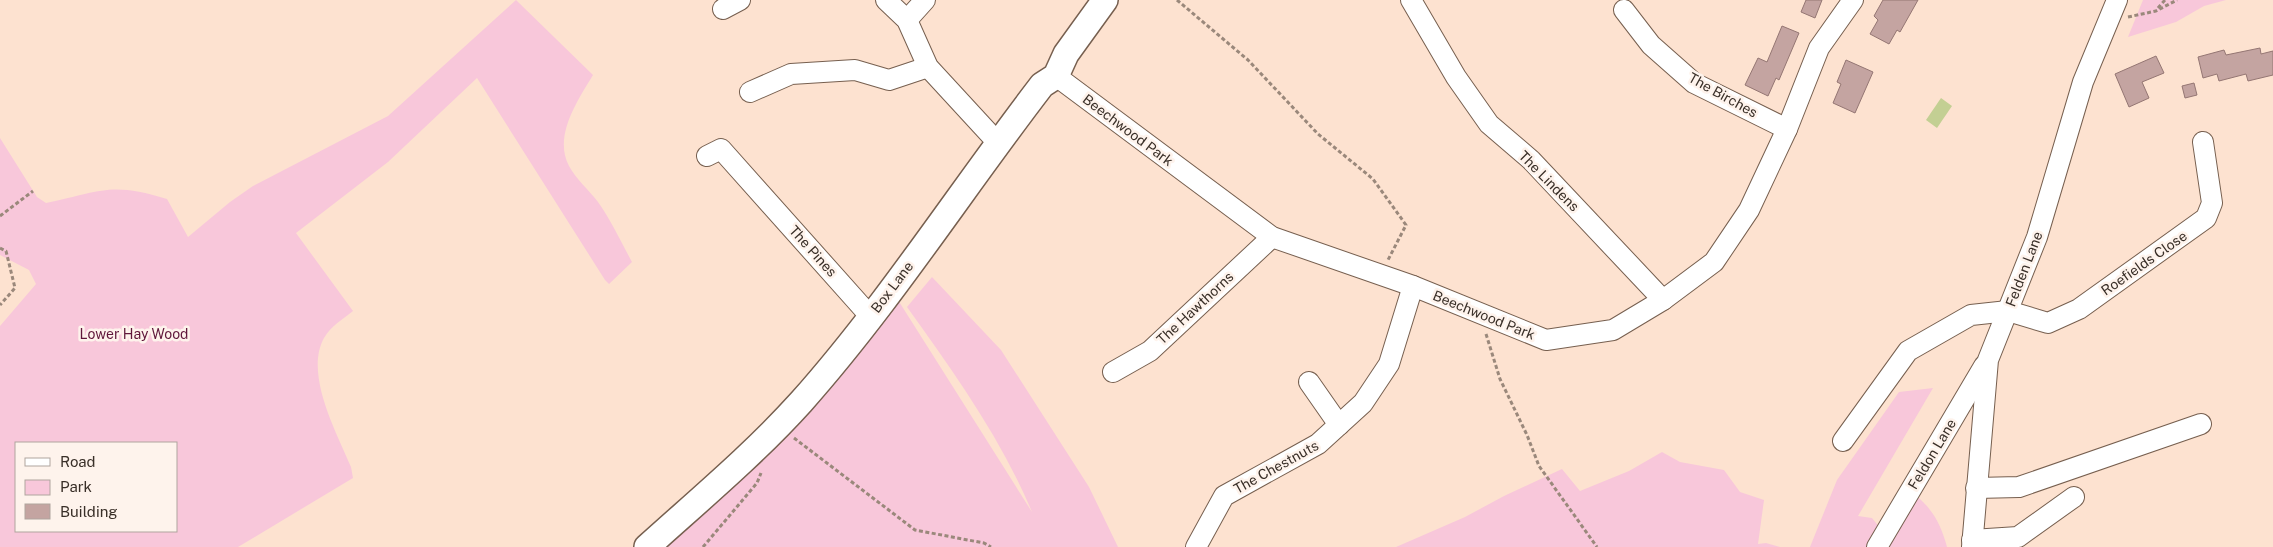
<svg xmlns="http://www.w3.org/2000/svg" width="2273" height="547" font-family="'Public Sans',sans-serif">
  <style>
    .green { fill: #f8c7da; fill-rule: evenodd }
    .water { fill: #c3cf93 }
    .building { fill: #c4a4a1; stroke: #947673 }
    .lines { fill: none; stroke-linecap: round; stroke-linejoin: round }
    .minor-casing { stroke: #765f4f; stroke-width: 22 }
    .major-casing { stroke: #765f4f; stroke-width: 28 }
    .path { stroke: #9a887b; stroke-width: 3; stroke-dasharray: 4 2.5; stroke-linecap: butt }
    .minor { stroke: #fff; stroke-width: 20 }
    .major { stroke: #fff; stroke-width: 25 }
    .labels { text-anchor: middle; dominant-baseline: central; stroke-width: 5; stroke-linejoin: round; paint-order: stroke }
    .street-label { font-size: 14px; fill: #392f28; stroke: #fef3ec }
    .park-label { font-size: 14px; fill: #60173b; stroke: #fef3ec }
  </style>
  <rect width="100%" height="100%" fill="#fde2d0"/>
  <!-- green -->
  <g class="green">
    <path d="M516 0 593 75C578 100 553 136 569 166 576 179 589 190 598 202 611 220 621 242 632 262L609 284 605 280 477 78 388 162 296 233 353 311C343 319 331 326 324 338 304 374 337 433 351 467L353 478 238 547H0V326L36 284 29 270 0 255V138L37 197 46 203C99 192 111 181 167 199L188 237 230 202 253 186 388 116ZM16 443H176V531H16Z"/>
    <polygon points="2143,0 2226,0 2204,6 2176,22 2128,37"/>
    <path d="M932 277 1001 350 1089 487 1118 547H661L898 300 1032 512C1001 438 953 371 907 307Z"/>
    <polygon points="1933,388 1858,516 1872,518 1880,528 1875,547 1810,547 1837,480 1899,392"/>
    <polygon points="1662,452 1680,462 1724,470 1740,492 1764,500 1758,544 1766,543 1780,547 1396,547 1465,517 1504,496 1562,469 1580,491 1629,471"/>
    <path d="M1915 495C1933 509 1941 525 1947 547H1884Z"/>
  </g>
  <!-- water -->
  <polygon class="water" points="1941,98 1952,106 1937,128 1926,120"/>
  <!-- building -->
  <g class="building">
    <polygon points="1806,0 1822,0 1815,18 1801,12"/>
    <polygon points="1883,0 1918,0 1900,32 1897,30 1889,44 1870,34 1878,20 1874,16"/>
    <polygon points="1782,26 1799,33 1779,80 1776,78 1768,96 1745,85 1758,58 1767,62"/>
    <polygon points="2260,48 2261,54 2273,51 2273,75 2248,81 2246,74 2219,81 2217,74 2203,78 2198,57 2224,50 2226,55"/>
    <polygon points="2156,56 2164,73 2142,82 2149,98 2129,107 2115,74"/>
    <polygon points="1846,60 1873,72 1855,113 1833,103 1841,84 1837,82"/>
    <polygon points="2194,83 2197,95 2185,98 2182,86"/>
  </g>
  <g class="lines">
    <!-- minor casing -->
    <g class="minor-casing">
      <g id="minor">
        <polyline points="886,0 907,20 928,67 998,143"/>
        <polyline points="1411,0 1456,77 1489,124 1531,160 1663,300"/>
        <polyline points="723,9 740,0"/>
        <polyline points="1624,10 1651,45 1694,83 1787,129"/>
        <polyline points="907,20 925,0"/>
        <polyline points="1056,76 1272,237 1413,286 1546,340 1613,330 1663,300 1714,262 1749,210 1787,129 1819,48 1853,0"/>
        <polyline points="750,92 791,74 855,70 889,80 928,67"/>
        <polyline points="707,156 721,149 870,316"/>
        <polyline points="1113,372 1150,351 1272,237"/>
        <polyline points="1309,382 1339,425"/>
        <polyline points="1843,441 1908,351 1971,315 2008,311 2048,323 2079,309 2206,218 2212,203 2203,142"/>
        <polyline points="1976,488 2019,487 2201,424"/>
        <polyline points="1972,540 2018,537 2074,497"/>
        <polyline points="1196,547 1224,496 1318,444 1363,403 1389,364 1413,286"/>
        <polyline points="1877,547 1984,366"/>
        <polyline points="1972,547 1988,360 2037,237 2083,82 2117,0"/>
      </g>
    </g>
    <!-- major casing -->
    <g class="major-casing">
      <path id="major" d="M647 547C699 500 754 454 801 402 889 303 961 190 1042 85L1056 76 1066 54 1105 0"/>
    </g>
    <!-- path -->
    <g class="path">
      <polyline points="1177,0 1248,60 1318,134 1373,179 1406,225 1388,260"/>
      <polyline points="2158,8 2165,0"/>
      <polyline points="2128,17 2156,11 2177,0"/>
      <polyline points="0,216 33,191"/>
      <polyline points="0,248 6,251 15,288 0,305"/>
      <polyline points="1486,334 1500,379 1527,435 1539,466 1597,547"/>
      <polyline points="794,438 915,530 984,543 991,547"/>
      <polyline points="703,547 757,483 761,473"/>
    </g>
    <!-- minor -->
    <use href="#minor" class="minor"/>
    <!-- major -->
    <use href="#major" class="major"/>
  </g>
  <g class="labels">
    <!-- street labels -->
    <g class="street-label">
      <text transform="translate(1723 95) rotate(29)">The Birches</text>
      <text transform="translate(1128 130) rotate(37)">Beechwood Park</text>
      <text transform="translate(1549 181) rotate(45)">The Lindens</text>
      <text transform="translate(813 251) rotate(48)">The Pines</text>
      <text transform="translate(2144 263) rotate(-35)">Roefields Close</text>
      <text transform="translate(2024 269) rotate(-69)">Felden Lane</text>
      <text transform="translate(892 287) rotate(-53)">Box Lane</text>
      <text transform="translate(1195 308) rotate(-43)">The Hawthorns</text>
      <text transform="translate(1484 315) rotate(22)">Beechwood Park</text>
      <text transform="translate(1932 454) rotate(-59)">Feldon Lane</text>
      <text transform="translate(1276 467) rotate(-29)">The Chestnuts</text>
    </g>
    <!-- park labels -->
    <g class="park-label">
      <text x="134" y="334">Lower Hay Wood</text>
    </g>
  </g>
  <!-- legend -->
  <rect x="15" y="442" width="162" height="90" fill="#fef3ec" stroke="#afa59e"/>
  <rect x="25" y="458" width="25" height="8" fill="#ffffff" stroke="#afa59e"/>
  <text x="60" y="467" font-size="15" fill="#392f28">Road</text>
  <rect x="25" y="480" width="25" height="15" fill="#f8c7da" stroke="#afa59e"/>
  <text x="60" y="492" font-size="15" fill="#392f28">Park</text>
  <rect x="25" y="504" width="25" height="15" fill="#c4a4a1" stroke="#afa59e"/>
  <text x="60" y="517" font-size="15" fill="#392f28">Building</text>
</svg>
